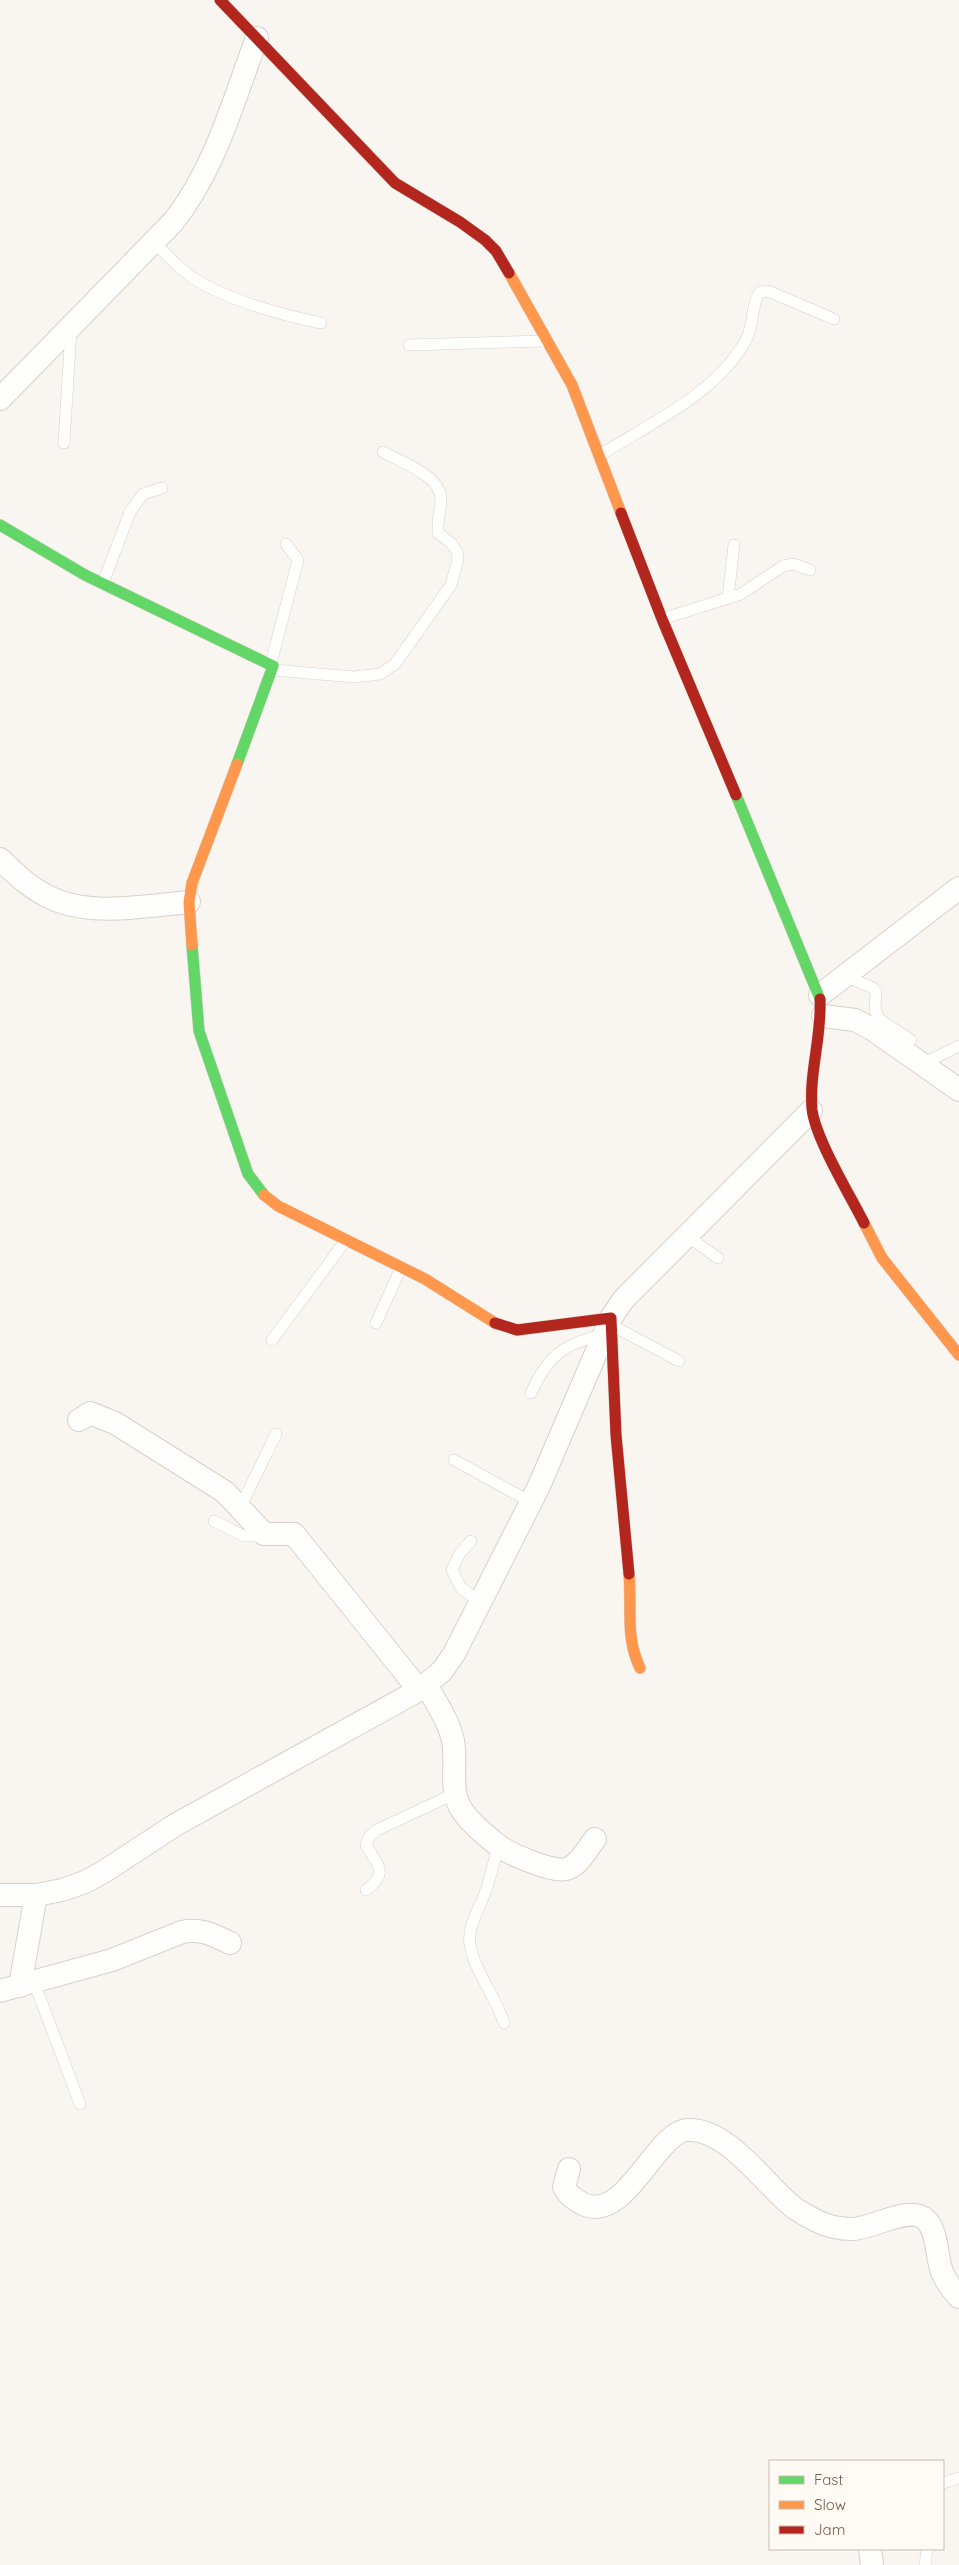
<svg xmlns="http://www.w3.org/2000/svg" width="959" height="2565" font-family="Quicksand,sans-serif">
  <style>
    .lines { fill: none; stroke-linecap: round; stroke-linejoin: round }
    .lane-casing { stroke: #d7d1cb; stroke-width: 12 }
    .street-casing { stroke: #d7d1cb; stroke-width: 24 }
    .fast-casing { stroke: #d9d2cb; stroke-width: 12 }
    .slow-casing { stroke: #d9d2cb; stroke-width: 12 }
    .jam-casing { stroke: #d9d2cb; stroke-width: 12 }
    .lane { stroke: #fefefd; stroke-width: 11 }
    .street { stroke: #fefefd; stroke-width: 22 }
    .fast { stroke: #63d668; stroke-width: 11 }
    .slow { stroke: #ff974d; stroke-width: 11 }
    .jam { stroke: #b3261e; stroke-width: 11 }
  </style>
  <rect width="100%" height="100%" fill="#f9f5f0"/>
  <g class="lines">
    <!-- lane casing -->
    <g class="lane-casing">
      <g id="lane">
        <path d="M153 242C166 253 179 269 193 278 227 300 282 315 321 323"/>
        <polyline points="409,345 545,341"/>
        <polyline points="64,443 71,330"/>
        <path d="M600 455C651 423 716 394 746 340 754 326 751 304 760 292L768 291 834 319"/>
        <polyline points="103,583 130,512 143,494 162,488"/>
        <polyline points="728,598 734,545"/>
        <polyline points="662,619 741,594 783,566 793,564 810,570"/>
        <polyline points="271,663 298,560 286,544"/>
        <path d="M273 670 354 677 380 674 395 664 451 585 458 559 457 552 451 543 438 533C437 520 440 514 441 502 443 476 403 463 383 452"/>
        <polyline points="845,976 873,988 876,992 875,1010 879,1019 911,1040"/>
        <polyline points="922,1064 959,1046"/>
        <polyline points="687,1236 718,1258"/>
        <polyline points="376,1323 401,1268"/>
        <polyline points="613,1326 679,1361"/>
        <polyline points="272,1340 346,1240"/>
        <path d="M531 1393C548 1356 563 1344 602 1335"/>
        <polyline points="454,1460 531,1502"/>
        <polyline points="240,1508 276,1434"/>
        <polyline points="214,1521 244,1536 266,1536"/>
        <polyline points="471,1541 460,1553 452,1570 461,1588 480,1602"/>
        <path d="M498 1846C494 1861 491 1876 486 1890 480 1908 467 1926 470 1945 475 1972 496 1997 504 2023"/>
        <path d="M366 1890C390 1872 377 1865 366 1845L369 1837 377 1830 456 1793"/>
        <polyline points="34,1982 80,2104"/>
        <polyline points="943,2483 958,2478"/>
        <polyline points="925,2565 927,2549"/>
      </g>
    </g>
    <!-- street casing -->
    <g class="street-casing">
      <g id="street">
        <path d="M0 399 174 221C216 167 233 101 257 38"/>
        <path d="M0 859C14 872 27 886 45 895 87 918 143 906 189 902"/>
        <polyline points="820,995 959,888"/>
        <polyline points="823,1016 855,1020 872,1029 959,1090"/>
        <polyline points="79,1420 90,1413 115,1423 225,1492 264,1534 294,1534 419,1690"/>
        <path d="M427 1686C436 1703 449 1721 453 1741 457 1761 450 1786 459 1805 466 1820 486 1836 499 1846 510 1854 553 1873 566 1869 579 1866 587 1849 595 1839"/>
        <polyline points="0,1895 36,1895 62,1890 85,1882 105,1871 175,1825 419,1690 442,1671 454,1654 539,1486 611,1318 623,1300 811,1111"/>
        <polyline points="20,1986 36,1895"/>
        <path d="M0 1991 112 1960 182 1932C201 1928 213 1935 230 1943"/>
        <path d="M569 2169 564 2187C569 2196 574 2199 583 2204 625 2224 656 2132 687 2130 727 2127 765 2185 792 2206 799 2212 808 2216 815 2220 826 2226 839 2229 852 2229 872 2229 909 2205 925 2219 938 2230 936 2256 942 2272 946 2281 952 2290 959 2297"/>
        <polyline points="870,2549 872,2565"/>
      </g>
    </g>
    <!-- fast casing -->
    <g class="fast-casing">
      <g id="fast">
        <polyline points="0,525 85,575 273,666 237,764"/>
        <polyline points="736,795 820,999"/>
        <polyline points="192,945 199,1031 248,1174 264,1195"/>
      </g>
    </g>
    <!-- slow casing -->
    <g class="slow-casing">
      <g id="slow">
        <polyline points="509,273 572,385 621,513"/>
        <polyline points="192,945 189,902 192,883 237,764"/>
        <polyline points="264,1195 278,1206 425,1279 495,1323"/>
        <polyline points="864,1223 882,1258 959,1355"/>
        <path d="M629 1574C632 1607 625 1637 640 1668"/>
      </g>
    </g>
    <!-- jam casing -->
    <g class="jam-casing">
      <g id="jam">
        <polyline points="220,0 395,183 460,222 485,240 496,251 509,273"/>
        <polyline points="621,513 662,619 736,795"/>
        <path d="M820 999C822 1036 809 1072 812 1109 815 1138 850 1195 864 1223"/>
        <polyline points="495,1323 517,1330 611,1318 616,1435 629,1574"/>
      </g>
    </g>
    <!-- lane -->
    <use href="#lane" class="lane"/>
    <!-- street -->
    <use href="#street" class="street"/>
    <!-- fast -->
    <use href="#fast" class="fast"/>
    <!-- slow -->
    <use href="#slow" class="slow"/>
    <!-- jam -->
    <use href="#jam" class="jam"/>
  </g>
  <!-- legend -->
  <rect x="769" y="2460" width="175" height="90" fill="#fffaf3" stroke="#cabbb1"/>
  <rect x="779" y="2476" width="25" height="8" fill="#63d668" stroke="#cabbb1"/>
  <text x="814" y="2485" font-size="15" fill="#7a5c4d">Fast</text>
  <rect x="779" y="2501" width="25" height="8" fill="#ff974d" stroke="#cabbb1"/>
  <text x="814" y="2510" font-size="15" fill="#7a5c4d">Slow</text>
  <rect x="779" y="2526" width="25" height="8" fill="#b3261e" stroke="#cabbb1"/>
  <text x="814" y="2535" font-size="15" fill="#7a5c4d">Jam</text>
</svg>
